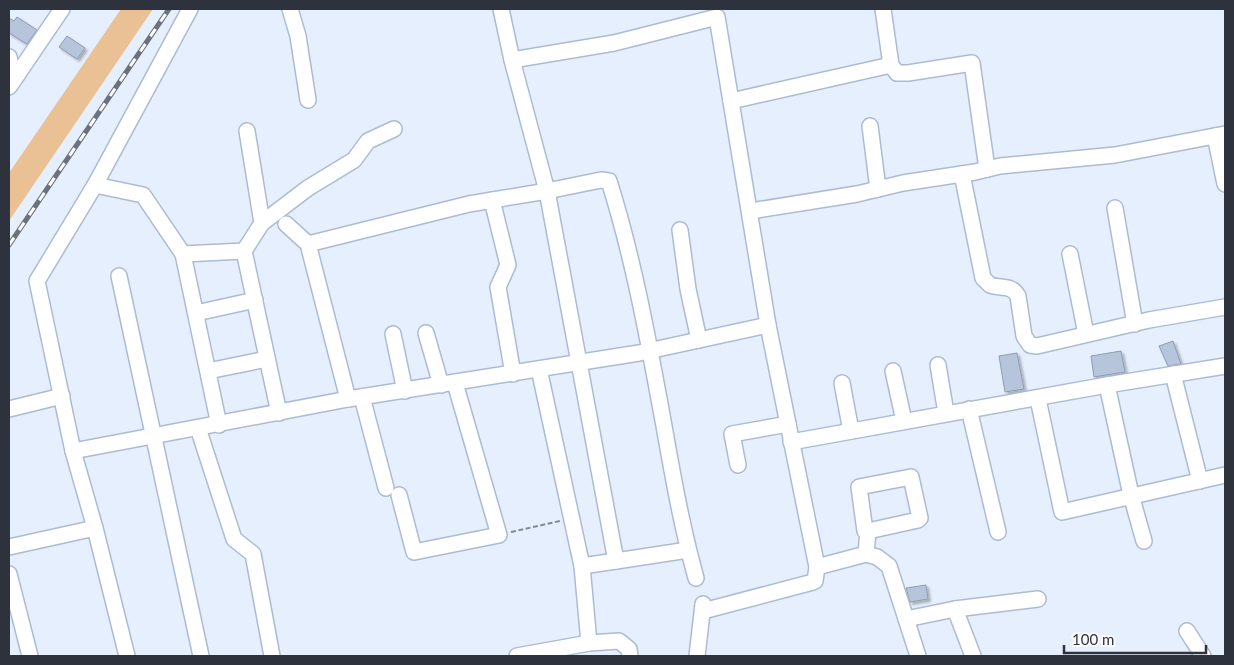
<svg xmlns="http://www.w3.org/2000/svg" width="1234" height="665" font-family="Lato,sans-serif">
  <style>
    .green { fill: #eac195 }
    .building { fill: #b6c5dc; stroke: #8d9bb1; filter: url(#shadow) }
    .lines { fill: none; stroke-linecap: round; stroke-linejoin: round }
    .minor-casing { stroke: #adbbd2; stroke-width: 18 }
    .path { stroke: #828995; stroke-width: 2; stroke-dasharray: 5 2.5; stroke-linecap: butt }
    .minor { stroke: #fff; stroke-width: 15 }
    .rail-casing { stroke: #6b727d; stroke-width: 5 }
    .rail { stroke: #fbfbfb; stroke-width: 3; stroke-dasharray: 9; stroke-linecap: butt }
  </style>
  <defs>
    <filter id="shadow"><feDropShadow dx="2.5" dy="2.5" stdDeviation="1" flood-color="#0004"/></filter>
  </defs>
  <rect width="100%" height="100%" fill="#e6effd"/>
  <!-- green -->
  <polygon class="green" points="121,9 153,9 9,221 9,173"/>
  <!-- building -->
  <g class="building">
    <polygon points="17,17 37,30 27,44 9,33 9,18 14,21"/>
    <polygon points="67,36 85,48 77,59 59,47"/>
    <polygon points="1173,341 1181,364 1168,366 1159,346"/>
    <polygon points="1121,351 1125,372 1094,377 1091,356"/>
    <polygon points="1017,353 1024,389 1005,392 999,356"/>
    <polygon points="926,585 928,599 910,602 906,588"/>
  </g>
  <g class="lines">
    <!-- minor casing -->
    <g class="minor-casing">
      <g id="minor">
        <polyline points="290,9 298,36 308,100"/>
        <polyline points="501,9 512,60 614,43 717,17 768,325"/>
        <polyline points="883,9 891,65 897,73 908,73 972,63 987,169"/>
        <polyline points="9,57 12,69 18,74"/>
        <polyline points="512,60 547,191 616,561 688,550"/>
        <polyline points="9,87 62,9"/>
        <polyline points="731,101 891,65"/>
        <polyline points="870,126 878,189"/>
        <polyline points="247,131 262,223"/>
        <polyline points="1215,136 1225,184"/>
        <path d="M962 174 983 278 990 285C1001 289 1011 284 1018 296L1024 336 1030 345 1037 346 1149 320 1225 307"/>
        <polyline points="95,185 143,195 183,254 244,251"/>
        <polyline points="492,200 508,265 498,287 513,374"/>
        <polyline points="1115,208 1135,324"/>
        <polyline points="751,211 857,194 903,183 975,172 1000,166 1115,155 1225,134"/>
        <polyline points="286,224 308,244 348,399"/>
        <polyline points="680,230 688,289 699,340"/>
        <path d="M308 244 469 204 547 191 601 180 609 181C634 260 649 344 664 426 673 477 682 528 696 578"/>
        <polyline points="183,254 219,425"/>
        <polyline points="1070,254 1086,334"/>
        <polyline points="119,276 201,656"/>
        <polyline points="196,313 255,300"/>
        <polyline points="426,333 441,385"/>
        <polyline points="393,334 405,391"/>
        <polyline points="938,365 946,413"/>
        <polyline points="539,369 582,566 616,561"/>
        <polyline points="208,371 267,359"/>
        <polyline points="893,371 904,421"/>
        <polyline points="1173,374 1200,481"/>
        <polyline points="842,383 851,431"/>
        <polyline points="1107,385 1131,495 1144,541"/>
        <polyline points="362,397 386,488"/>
        <polyline points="1038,399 1062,512 1225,475"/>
        <polyline points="9,409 62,396"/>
        <polyline points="969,409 998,532"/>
        <polyline points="279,413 244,251 262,223 308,188 354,160 368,141 394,129"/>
        <polyline points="198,428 234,539 253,554 272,656"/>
        <polyline points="791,442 1107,385 1225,366"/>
        <polyline points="73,451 348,399 639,353 768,325 817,567 866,554 877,557 889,566 918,656"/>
        <polyline points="738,465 732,434 788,424"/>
        <polyline points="399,495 414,552 499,535 455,383"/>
        <polyline points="9,547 95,528"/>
        <polyline points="866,554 868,531 865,531 859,487 911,477 920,518 918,520 868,531"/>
        <polyline points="582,566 589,643 619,641 629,649 630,656"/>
        <polyline points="9,574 30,656"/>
        <polyline points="955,609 973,656"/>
        <polyline points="703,611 813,582 815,581 817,567"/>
        <polyline points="906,619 955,609 1038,599"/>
        <polyline points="1187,631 1203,656"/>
        <polyline points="127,656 95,528 73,451 37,281 95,185 190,9"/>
        <polyline points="517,656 589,643"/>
        <polyline points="697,656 703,604"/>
      </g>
    </g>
    <!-- path -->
    <polyline class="path" points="511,532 560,521"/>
    <!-- minor -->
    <use href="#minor" class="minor"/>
    <!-- rail casing -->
    <g class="rail-casing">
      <polyline id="rail" points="9,245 169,9"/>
    </g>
    <!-- rail -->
    <use href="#rail" class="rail"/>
  </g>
  <!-- border -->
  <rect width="1234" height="665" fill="none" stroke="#2d323c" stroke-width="20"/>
  <!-- scale -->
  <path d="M1064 645v8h142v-8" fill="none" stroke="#2d323c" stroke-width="2.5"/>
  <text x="1072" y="645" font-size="15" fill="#2d323c" stroke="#fbfbfb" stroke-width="4" paint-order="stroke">100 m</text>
</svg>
